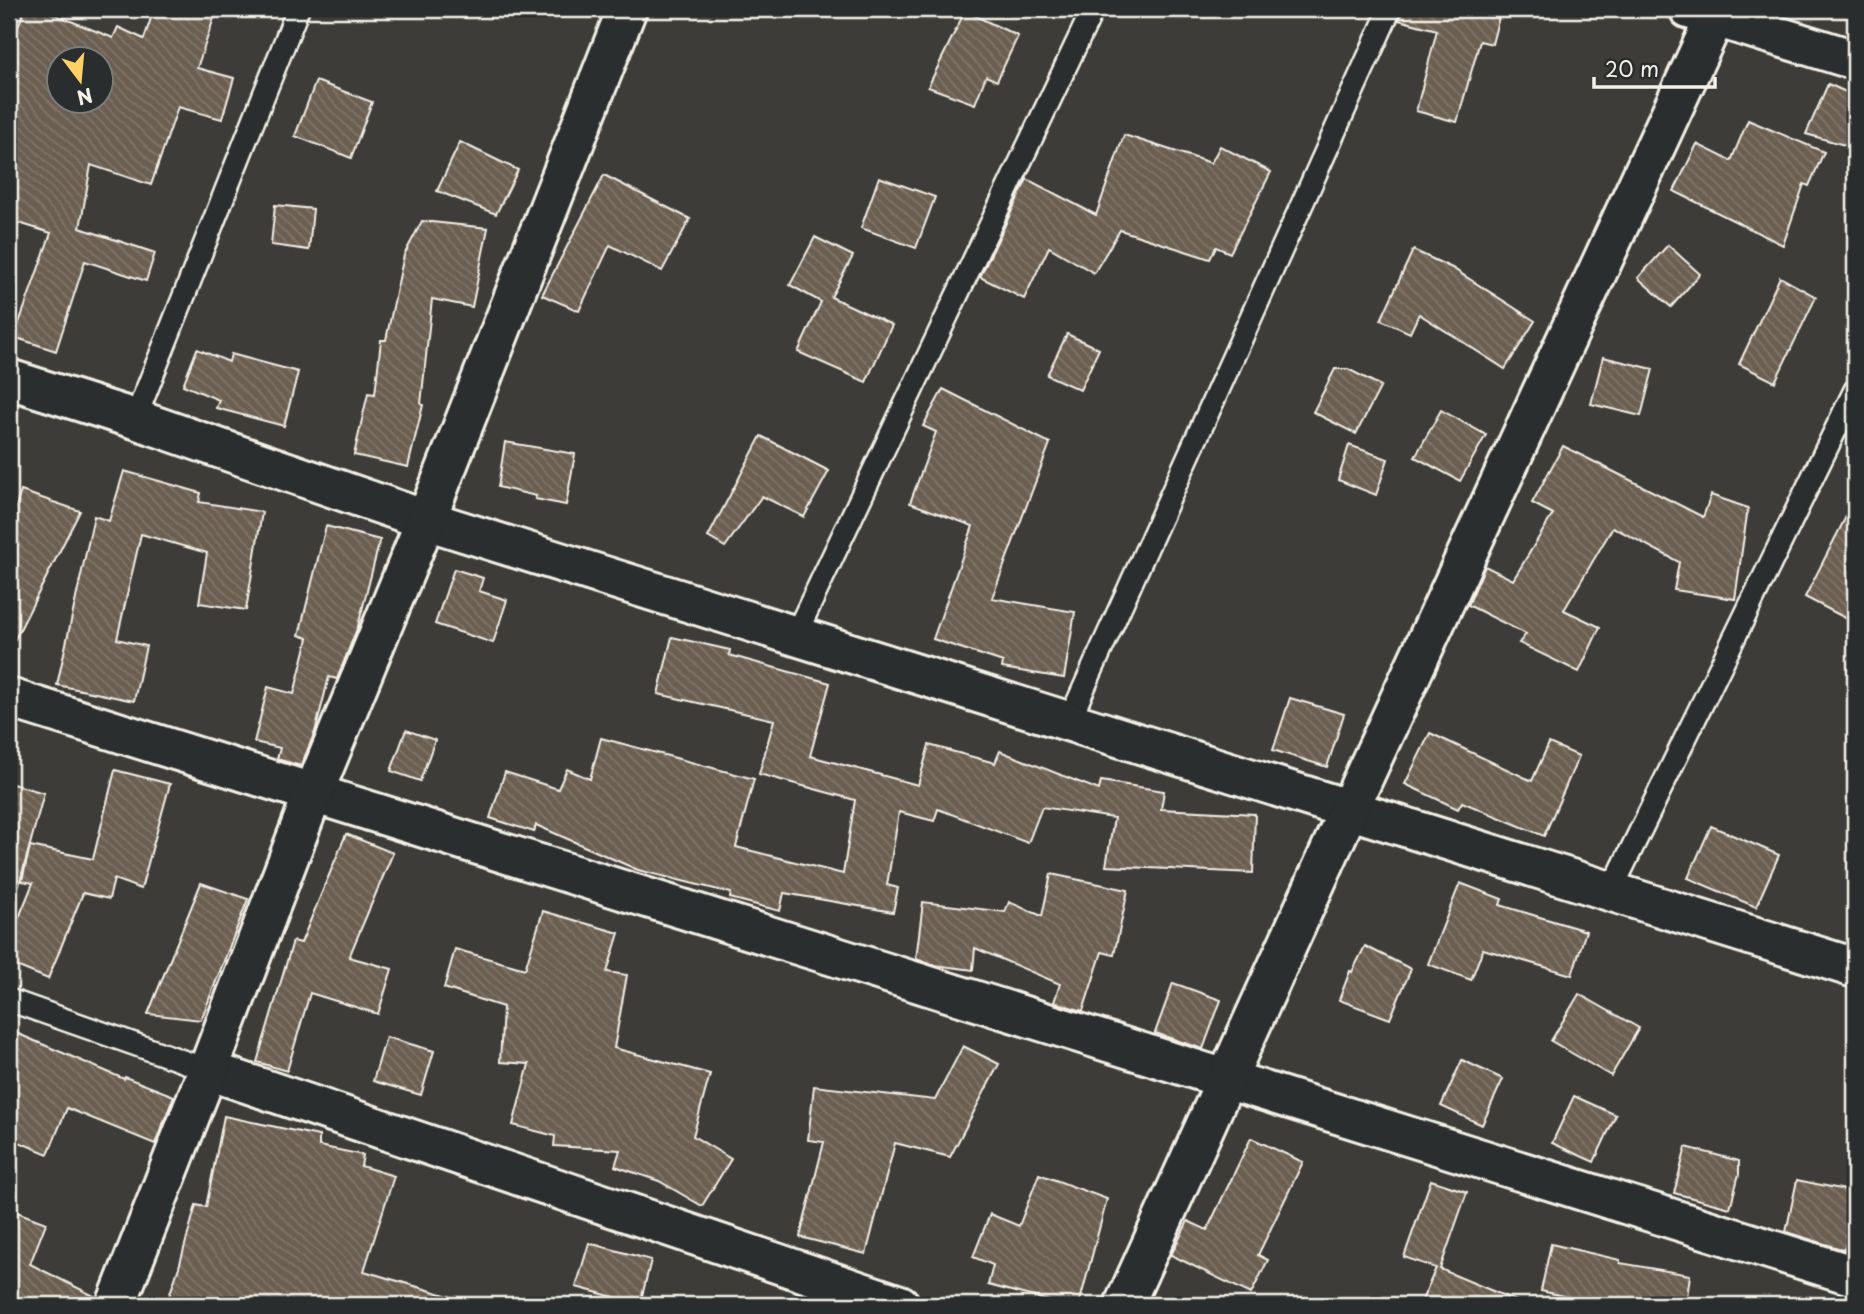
<svg xmlns="http://www.w3.org/2000/svg" width="1864" height="1314" font-family="'Playpen Sans',sans-serif">
  <style>
    .building { fill: url(#building-back-hatch); stroke: #f4f1e8; stroke-width: 2; fill-rule: evenodd }
    .lines { fill: none; stroke-linecap: round; stroke-linejoin: round }
    .lane-casing { stroke: #f4f1e8; stroke-width: 26 }
    .street-casing { stroke: #f4f1e8; stroke-width: 44 }
    .lane { stroke: #2a2d2e; stroke-width: 21 }
    .street { stroke: #2a2d2e; stroke-width: 38 }
  </style>
  <defs>
    <pattern id="building-back-hatch" width="6" height="6" patternUnits="userSpaceOnUse" patternTransform="scale(1.75)"><rect width="6" height="6" fill="#6b5e51"/><path d="M-1 5l2 2M0 0l6 6M5-1l2 2" fill="none" stroke="#81766a"/></pattern>
  </defs>
  <rect width="100%" height="100%" fill="#3e3c38"/>
  <filter id="ink" filterUnits="userSpaceOnUse"><feTurbulence type="fractalNoise" baseFrequency=".0143" numOctaves="2"/><feDisplacementMap in="SourceGraphic" scale="14" xChannelSelector="R" yChannelSelector="G"/><feConvolveMatrix kernelMatrix="1 2 1 2 8 2 1 2 1" color-interpolation-filters="sRGB"/></filter>
  <g filter="url(#ink)">
    <!-- building -->
    <g class="building">
      <path d="M25 9H41L113 38 118 27 144 39 154 9H217L197 68 234 78 222 119 178 107 151 185 91 165 80 228 155 253 146 281 85 261 56 351 14 337 51 233 9 220V49ZM60 60H102V102H60Z"/>
      <polygon points="1403,9 1501,9 1492,44 1480,41 1457,122 1416,111 1437,30 1399,20"/>
      <polygon points="965,11 1018,36 997,81 986,76 975,104 928,87"/>
      <polygon points="316,81 372,102 351,158 295,136"/>
      <polygon points="1828,84 1855,96 1855,148 1806,134"/>
      <polygon points="1748,120 1824,152 1809,186 1804,184 1783,245 1674,191 1697,144 1731,161"/>
      <polygon points="1124,135 1211,163 1220,146 1271,172 1230,253 1216,247 1210,259 1120,230 1094,273 1049,247 1024,299 980,277 1027,179 1096,215"/>
      <polygon points="460,142 518,170 496,214 437,191"/>
      <polygon points="604,175 690,219 662,271 610,245 579,311 542,295"/>
      <polygon points="879,177 935,197 916,248 861,228"/>
      <polygon points="275,205 313,209 309,250 271,245"/>
      <polygon points="422,221 488,228 472,307 432,299 421,404 423,405 408,467 354,455 368,393 375,394 381,340 386,340 404,255"/>
      <polygon points="815,237 853,256 831,297 892,325 866,382 798,352 821,302 790,285"/>
      <polygon points="1668,245 1700,274 1671,307 1638,278"/>
      <polygon points="1413,250 1452,268 1535,321 1505,369 1419,314 1410,333 1381,320"/>
      <polygon points="1780,277 1816,297 1775,382 1739,364"/>
      <polygon points="1067,334 1099,349 1080,390 1047,375"/>
      <polygon points="197,349 229,362 231,354 298,372 284,426 216,408 219,400 183,385"/>
      <polygon points="1603,357 1653,369 1641,416 1591,404"/>
      <polygon points="1335,369 1348,369 1381,386 1356,434 1313,412"/>
      <polygon points="943,389 1050,443 992,598 1075,612 1064,678 1002,668 1003,662 933,639 973,526 910,503 936,432 923,426"/>
      <polygon points="1441,410 1486,435 1460,481 1415,457"/>
      <polygon points="761,436 829,471 804,517 762,496 725,547 708,537"/>
      <polygon points="505,442 575,454 566,505 535,499 536,496 498,487"/>
      <polygon points="1349,445 1388,459 1376,495 1338,480"/>
      <polygon points="1563,446 1703,517 1711,495 1748,508 1735,599 1674,590 1679,562 1613,527 1564,610 1600,627 1579,672 1519,643 1526,634 1468,605 1485,566 1513,580 1553,514 1532,503"/>
      <polygon points="124,471 201,493 199,502 262,512 246,610 199,603 207,553 141,534 117,639 146,646 134,701 57,685 94,516 109,521"/>
      <polygon points="21,491 80,511 9,651 9,528"/>
      <polygon points="1855,499 1855,623 1805,597"/>
      <polygon points="326,526 380,540 358,626 337,679 329,677 315,732 301,766 277,759 280,748 254,742 268,687 294,694 308,638 299,635"/>
      <polygon points="454,569 483,578 479,591 507,600 493,643 435,624"/>
      <polygon points="672,637 730,650 729,655 830,683 810,756 918,785 929,745 995,763 1000,751 1099,790 1101,781 1164,791 1161,809 1255,814 1253,873 1106,866 1114,818 1042,807 1028,843 938,809 934,821 899,812 887,885 898,888 893,912 784,893 780,911 730,898 731,893 638,870 536,825 534,832 490,818 505,772 558,789 567,769 590,779 601,738 754,779 736,847 843,874 855,800 759,774 774,720 658,694"/>
      <polygon points="1290,698 1344,714 1327,767 1273,750"/>
      <polygon points="406,730 435,740 420,781 391,771"/>
      <polygon points="1430,733 1532,781 1549,743 1579,756 1544,836 1462,802 1458,809 1405,784"/>
      <polygon points="115,770 170,784 141,889 114,879 109,899 83,893 48,979 9,963 9,942 33,883 22,881 30,846 93,859"/>
      <polygon points="9,783 44,793 19,885 9,883"/>
      <polygon points="1711,826 1779,855 1756,907 1688,878"/>
      <polygon points="346,834 393,853 349,957 392,969 378,1014 310,993 287,1071 257,1062 293,941 301,943"/>
      <polygon points="1051,874 1128,890 1114,955 1102,952 1083,1011 1054,1002 1060,984 975,948 973,970 934,965 916,959 923,902 1005,912 1009,902 1042,916"/>
      <polygon points="201,883 248,899 201,1020 148,1014"/>
      <polygon points="1460,883 1502,899 1500,905 1586,931 1572,975 1483,949 1471,980 1428,964"/>
      <polygon points="543,911 619,933 607,972 627,975 614,1048 710,1074 693,1136 731,1159 702,1206 659,1181 615,1166 620,1150 554,1146 555,1136 513,1125 529,1064 500,1062 503,1007 444,988 455,949 525,969"/>
      <polygon points="1365,946 1411,969 1390,1019 1339,1000 1350,971 1352,972"/>
      <polygon points="1173,983 1221,1000 1203,1049 1155,1033"/>
      <polygon points="1579,994 1639,1028 1611,1076 1551,1041"/>
      <polygon points="9,1030 124,1079 125,1077 174,1096 155,1144 67,1108 48,1154 9,1138"/>
      <polygon points="386,1037 434,1051 421,1095 373,1081"/>
      <polygon points="963,1046 999,1064 950,1157 895,1143 866,1254 800,1237 824,1142 808,1140 814,1086 935,1100"/>
      <polygon points="1462,1060 1503,1079 1482,1125 1441,1106"/>
      <polygon points="1574,1096 1616,1115 1594,1162 1552,1143"/>
      <polygon points="224,1116 319,1136 319,1146 363,1155 361,1166 394,1176 364,1271 452,1297 451,1305 166,1305 179,1267 196,1205 206,1207"/>
      <polygon points="1251,1138 1303,1162 1258,1255 1268,1260 1251,1294 1171,1255 1188,1221 1207,1230"/>
      <polygon points="1686,1147 1739,1161 1739,1174 1730,1208 1674,1193"/>
      <polygon points="1039,1174 1107,1199 1079,1305 1065,1305 988,1285 993,1265 973,1257 990,1214 1019,1226"/>
      <polygon points="1431,1180 1467,1192 1440,1269 1526,1305 1420,1305 1436,1268 1404,1257"/>
      <polygon points="1797,1180 1855,1192 1855,1246 1846,1242 1845,1249 1838,1248 1786,1232"/>
      <polygon points="9,1209 46,1223 30,1264 96,1297 95,1305 9,1305"/>
      <polygon points="589,1243 651,1260 640,1304 576,1287"/>
      <polygon points="1551,1244 1620,1260 1620,1263 1690,1275 1686,1305 1603,1305 1541,1291"/>
    </g>
    <g class="lines">
      <!-- lane casing -->
      <g class="lane-casing">
        <g id="lane">
          <polyline points="135,419 298,9"/>
          <polyline points="795,636 1093,9"/>
          <polyline points="1069,721 1390,9"/>
          <polyline points="1611,891 1855,390"/>
          <polyline points="9,1000 208,1070"/>
        </g>
      </g>
      <!-- street casing -->
      <g class="street-casing">
        <g id="street">
          <polyline points="1689,9 1855,60"/>
          <polyline points="9,379 135,419 426,520 1855,968"/>
          <polyline points="9,698 1855,1276"/>
          <polyline points="208,1070 900,1305"/>
          <polyline points="116,1305 208,1070 313,794 426,520 627,9"/>
          <polyline points="1124,1305 1349,809 1719,9"/>
        </g>
      </g>
      <!-- lane -->
      <use href="#lane" class="lane"/>
      <!-- street -->
      <use href="#street" class="street"/>
    </g>
  </g>
  <!-- margin -->
  <rect width="1864" height="1314" fill="none" stroke="#2a2d2e" stroke-width="35"/>
  <rect x="18" y="18" width="1829" height="1279" fill="none" stroke="#f4f1e8" stroke-width="2.5" filter="url(#ink)"/>
  <!-- north arrow -->
  <g transform="translate(80 80) rotate(164)"><circle r="33" fill="#2a2d2e" stroke="#7b7b78" stroke-width="2"/>
  <path d="M0-5L12 26L0 18L-12 26Z" fill="#ffd166"/>
  <text y="-10" font-size="19" font-weight="bold" text-anchor="middle" fill="#f4f1e8">N</text>
  </g>
  <!-- scale -->
  <path d="M1594 77v10h121v-10" fill="none" stroke="#f4f1e8" stroke-width="3.5"/>
  <text x="1605" y="77" font-size="21" fill="#f4f1e8" stroke="#2a2d2e" stroke-width="5" paint-order="stroke">20 m</text>
</svg>
